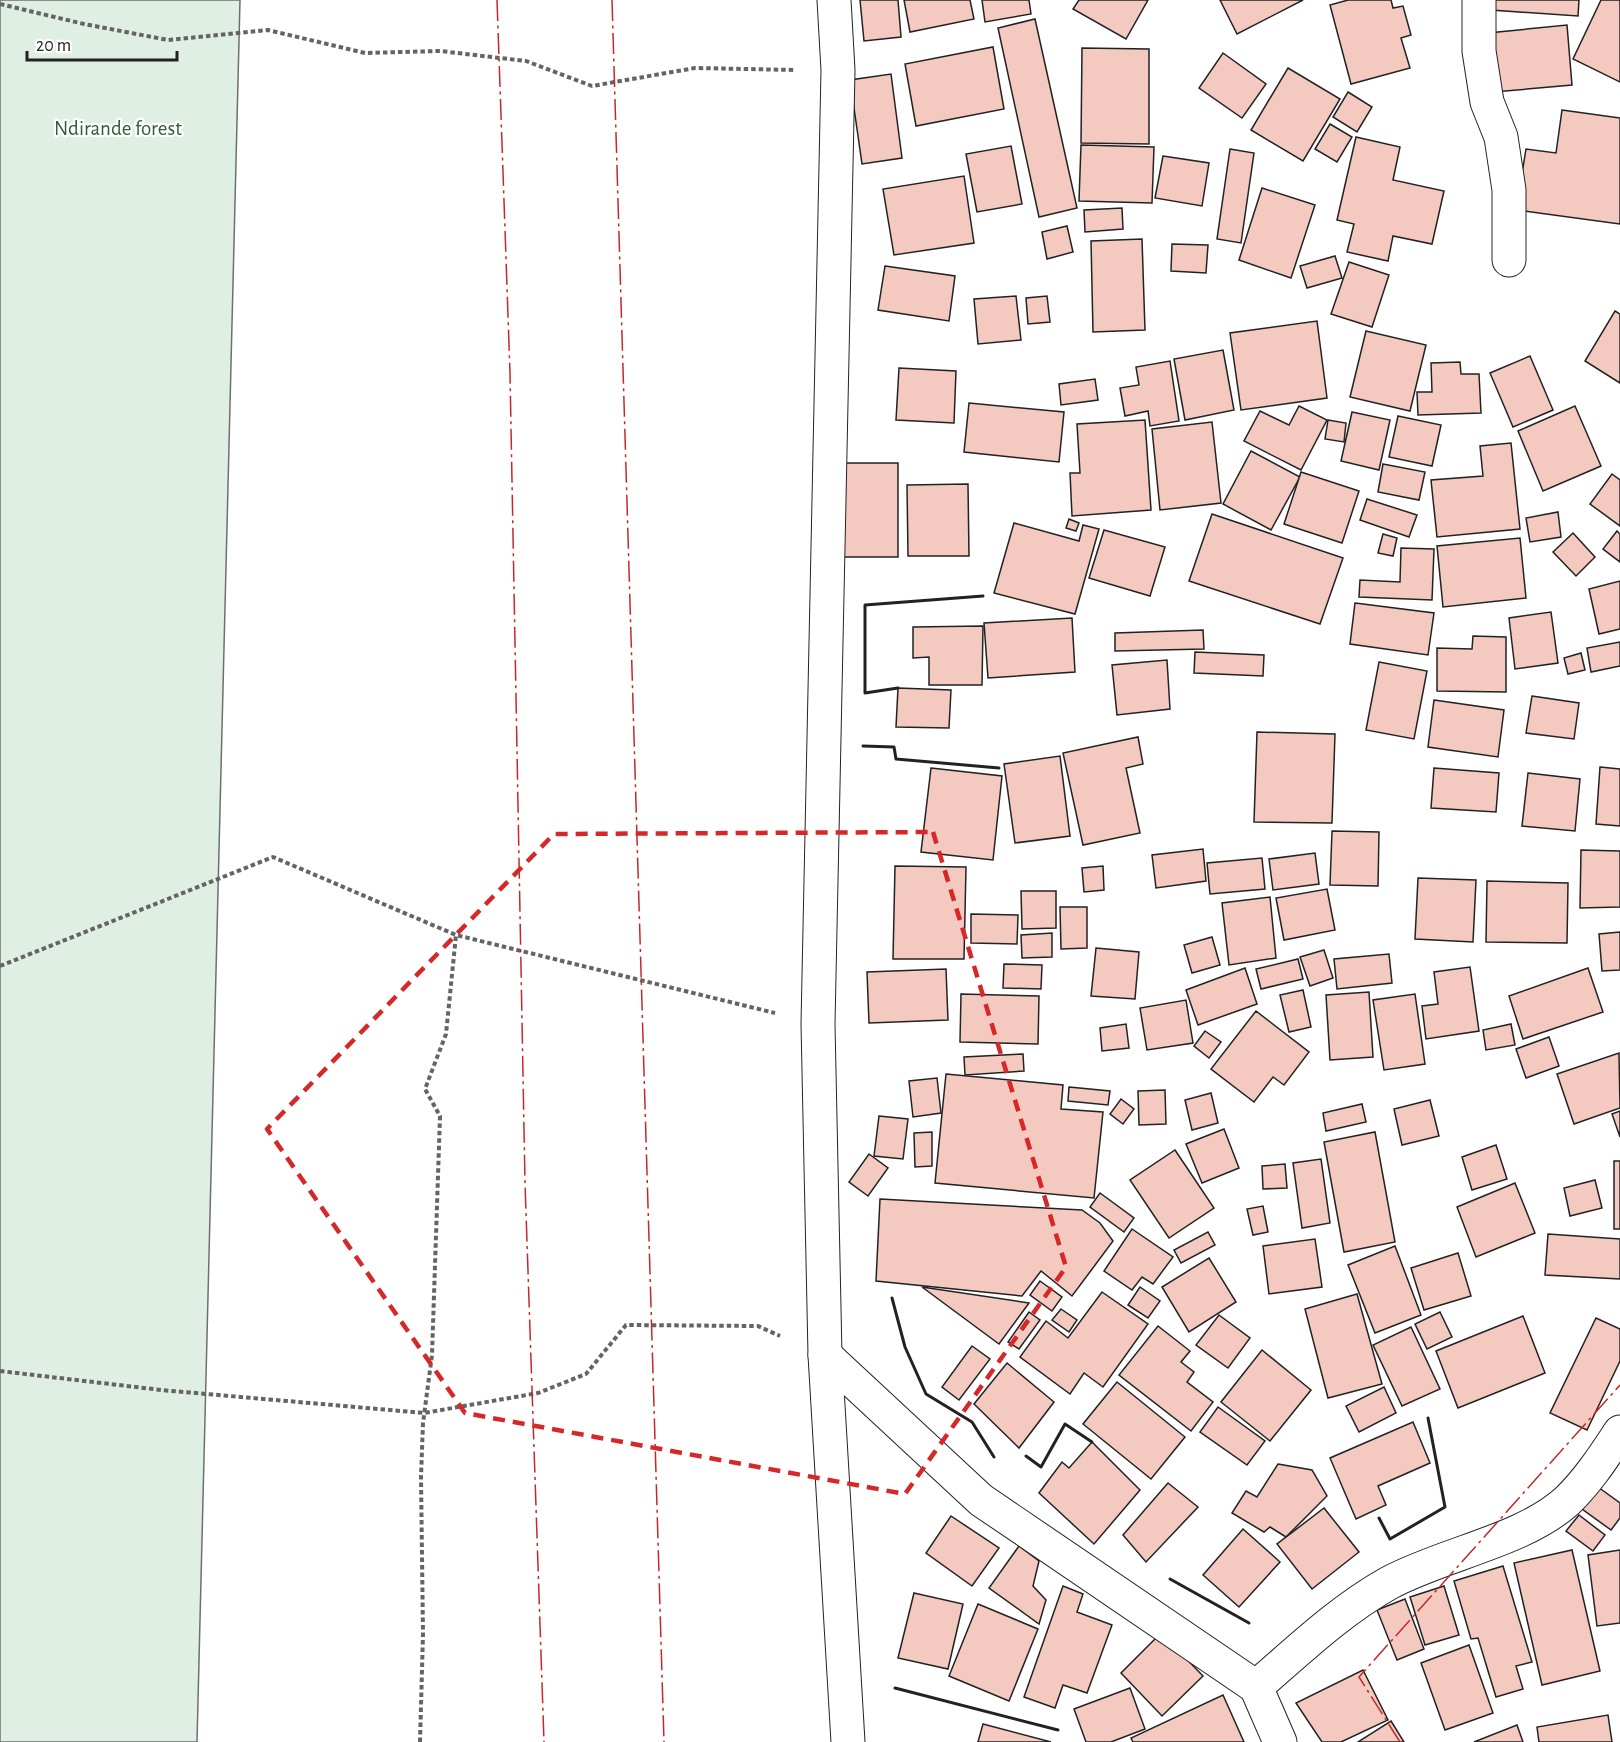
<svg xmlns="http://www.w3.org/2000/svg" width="1620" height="1742" font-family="'Alegreya Sans',sans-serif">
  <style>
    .green { fill: #e0efe3; stroke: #6f6f6f; stroke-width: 1.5 }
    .building { fill: #f3c9c0; stroke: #222; stroke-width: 1.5 }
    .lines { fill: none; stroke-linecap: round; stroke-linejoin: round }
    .minor-casing { stroke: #222; stroke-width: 35 }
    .path { stroke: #646464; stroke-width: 4; stroke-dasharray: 4.5 3; stroke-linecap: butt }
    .minor { stroke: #fff; stroke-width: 33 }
    .wall { stroke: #222; stroke-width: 3 }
    .power { stroke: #c62828; stroke-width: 1.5; stroke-dasharray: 21 4.5 3 4.5; stroke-linecap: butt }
    .marked { fill: none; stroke: #d62828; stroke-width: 4.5; stroke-dasharray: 12 8; stroke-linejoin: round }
    .labels { text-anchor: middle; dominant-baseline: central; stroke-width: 4.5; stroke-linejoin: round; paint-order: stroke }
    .park-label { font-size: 21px; fill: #2f5e38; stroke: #fff }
  </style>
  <rect width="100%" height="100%" fill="#fff"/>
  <!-- green -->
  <polygon class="green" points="0,0 240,0 197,1742 0,1742"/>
  <!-- building -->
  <g class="building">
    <polygon points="860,0 898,0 901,37 864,41"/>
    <polygon points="904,0 970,0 974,19 910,32"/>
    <polygon points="982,0 1029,0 1031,14 985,22"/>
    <polygon points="1079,0 1148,0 1126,39 1073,9"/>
    <polygon points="1220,0 1303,0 1237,34"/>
    <polygon points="1348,0 1391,0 1393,8 1403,6 1411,35 1401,38 1410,68 1351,84 1330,5"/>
    <polygon points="1492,0 1579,0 1578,16 1491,10"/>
    <polygon points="1601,0 1620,0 1620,82 1573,59"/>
    <polygon points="1035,19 1077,208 1039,217 998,28"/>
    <polygon points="1567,25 1572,85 1494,92 1488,33"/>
    <polygon points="993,47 1004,109 916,126 905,64"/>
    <polygon points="1082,48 1149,49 1149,144 1081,143"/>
    <polygon points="1223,53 1266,84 1242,118 1199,88"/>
    <polygon points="1288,68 1340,99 1303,161 1251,130"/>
    <polygon points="891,74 902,158 862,164 850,80"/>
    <polygon points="1348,92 1372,107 1357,132 1333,117"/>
    <polygon points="1562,110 1620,118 1620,224 1516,210 1526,149 1556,153"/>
    <polygon points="1330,124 1352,137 1337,162 1315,149"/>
    <polygon points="1356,137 1400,147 1393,180 1444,191 1432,244 1393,236 1388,261 1347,252 1354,224 1337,220"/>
    <polygon points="1081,145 1154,147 1152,203 1079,201"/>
    <polygon points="1011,146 1022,204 977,212 966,154"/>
    <polygon points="1230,149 1254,153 1241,243 1217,239"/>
    <polygon points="1163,156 1209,163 1202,206 1155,198"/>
    <polygon points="964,176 974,243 894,255 883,189"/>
    <polygon points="1262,188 1315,205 1291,278 1239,260"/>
    <polygon points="1122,208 1123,229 1085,232 1084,210"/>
    <polygon points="1067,226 1073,252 1047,259 1042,232"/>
    <polygon points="1142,239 1145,330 1093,332 1091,241"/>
    <polygon points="1172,244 1208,245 1206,273 1171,271"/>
    <polygon points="1335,256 1342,278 1307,288 1300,266"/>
    <polygon points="1349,262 1389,275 1372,327 1331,314"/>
    <polygon points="885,266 955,276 949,321 878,310"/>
    <polygon points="1016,296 1021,340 978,344 974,299"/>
    <polygon points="1047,296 1050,322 1028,324 1026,298"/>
    <polygon points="1615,311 1620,314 1620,383 1585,361"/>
    <polygon points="1317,321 1327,398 1241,410 1230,333"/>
    <polygon points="1366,331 1426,345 1410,411 1350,397"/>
    <polygon points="1223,350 1234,410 1185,420 1174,359"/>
    <polygon points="1530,356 1553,410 1513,427 1490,373"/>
    <polygon points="1170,361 1179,421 1150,426 1148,411 1125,416 1120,388 1139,385 1136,367"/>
    <polygon points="1460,362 1461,374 1479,374 1481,413 1418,415 1417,392 1432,392 1431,363"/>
    <polygon points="899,368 956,371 954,423 896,420"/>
    <polygon points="1095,379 1098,400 1061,405 1059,384"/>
    <polygon points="969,403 1064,412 1059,462 964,452"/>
    <polygon points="1299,406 1327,420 1301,470 1244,441 1260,411 1289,425"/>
    <polygon points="1575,406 1601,466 1543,491 1518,431"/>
    <polygon points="1352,412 1390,420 1379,470 1341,461"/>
    <polygon points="1398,416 1441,425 1432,466 1389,457"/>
    <polygon points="1145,420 1151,510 1072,516 1070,473 1080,473 1077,424"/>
    <polygon points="1328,420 1346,423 1344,442 1325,439"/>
    <polygon points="1212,422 1221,503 1160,510 1152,429"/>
    <polygon points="1511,443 1520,529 1437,537 1431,480 1483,476 1480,446"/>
    <polygon points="1251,451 1300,477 1271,530 1223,504"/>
    <polygon points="841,463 898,463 898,557 840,557"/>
    <polygon points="1383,464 1425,472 1419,500 1378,492"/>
    <polygon points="1301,472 1359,491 1342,543 1284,524"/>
    <polygon points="1612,474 1620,480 1620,526 1590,504"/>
    <polygon points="968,484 969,556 908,556 907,485"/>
    <polygon points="1367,499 1417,515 1409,537 1360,520"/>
    <polygon points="1558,512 1561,537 1530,542 1526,518"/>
    <polygon points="1212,514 1343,558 1320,624 1189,581"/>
    <polygon points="1069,519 1079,523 1076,531 1066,528"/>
    <polygon points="1014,523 1079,541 1083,525 1099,529 1075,614 994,593"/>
    <polygon points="1104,530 1165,547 1150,596 1089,578"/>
    <polygon points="1617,531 1620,534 1620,562 1603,549"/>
    <polygon points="1573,533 1595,557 1576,576 1553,552"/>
    <polygon points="1383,534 1397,538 1393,556 1378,553"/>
    <polygon points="1520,538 1526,598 1443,607 1437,546"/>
    <polygon points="1401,548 1434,549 1432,600 1359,597 1360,580 1400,582"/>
    <polygon points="1620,581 1620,629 1599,634 1589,589"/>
    <polygon points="1355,603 1434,613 1428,655 1350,644"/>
    <polygon points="1551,612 1558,663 1515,669 1509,618"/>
    <polygon points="1072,618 1075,672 988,678 984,623"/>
    <polygon points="983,626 982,685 929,685 929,657 913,658 913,627"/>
    <polygon points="1203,630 1204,649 1115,651 1115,633"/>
    <polygon points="1473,636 1506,637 1506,692 1437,691 1437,648 1472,649"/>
    <polygon points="1620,642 1620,666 1591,672 1587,648"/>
    <polygon points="1195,652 1264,655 1263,676 1194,673"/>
    <polygon points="1581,653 1585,670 1568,674 1564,658"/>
    <polygon points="1167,660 1170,709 1117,715 1112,665"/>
    <polygon points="1379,662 1427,671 1414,739 1366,730"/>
    <polygon points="898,688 951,690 949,728 896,727"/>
    <polygon points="1532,696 1579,703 1574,739 1526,733"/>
    <polygon points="1434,700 1504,710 1498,757 1428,747"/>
    <polygon points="1257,732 1335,734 1332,823 1254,822"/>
    <polygon points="1138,737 1143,764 1126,768 1140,833 1083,845 1063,753"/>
    <polygon points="1060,756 1070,836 1015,843 1004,764"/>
    <polygon points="1600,767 1620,769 1620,826 1596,824"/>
    <polygon points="931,768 1002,776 993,860 921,852"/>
    <polygon points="1434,768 1499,773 1496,812 1431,808"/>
    <polygon points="1528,773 1580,779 1575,831 1522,826"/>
    <polygon points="1332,831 1379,832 1378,886 1330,885"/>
    <polygon points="1203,849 1206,881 1156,888 1152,855"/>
    <polygon points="1581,850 1620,851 1620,907 1580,908"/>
    <polygon points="1315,853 1319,884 1273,890 1269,859"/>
    <polygon points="1262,858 1265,889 1210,894 1207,863"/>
    <polygon points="895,866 966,867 964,959 893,959"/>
    <polygon points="1103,866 1104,890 1084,892 1082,868"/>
    <polygon points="1418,878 1476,880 1473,942 1415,939"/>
    <polygon points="1487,881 1568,883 1567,943 1486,942"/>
    <polygon points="1327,889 1335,930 1284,940 1276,898"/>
    <polygon points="1021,891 1056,891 1056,928 1022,929"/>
    <polygon points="1270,897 1276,958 1229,965 1222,903"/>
    <polygon points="1060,907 1087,907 1087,948 1061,949"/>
    <polygon points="971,914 1018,915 1017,944 971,943"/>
    <polygon points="1620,932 1620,970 1602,971 1599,934"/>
    <polygon points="1052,933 1052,957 1022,958 1021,935"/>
    <polygon points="1212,937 1220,965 1192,973 1184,945"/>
    <polygon points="1096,948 1139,952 1135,999 1091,996"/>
    <polygon points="1324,950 1333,978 1310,986 1300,957"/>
    <polygon points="1389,954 1392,983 1337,989 1334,959"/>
    <polygon points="1298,959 1303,979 1261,989 1256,969"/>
    <polygon points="1004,964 1042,965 1041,989 1003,988"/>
    <polygon points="1470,967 1479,1031 1426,1039 1422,1006 1438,1004 1434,972"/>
    <polygon points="1245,968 1257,1004 1198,1025 1186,990"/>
    <polygon points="1588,968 1603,1012 1523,1039 1509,996"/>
    <polygon points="946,969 948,1020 869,1023 867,972"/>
    <polygon points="1303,990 1311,1027 1289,1032 1280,995"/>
    <polygon points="1369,992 1373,1057 1330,1060 1326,995"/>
    <polygon points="961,994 1039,996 1038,1044 960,1042"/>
    <polygon points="1415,994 1425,1064 1384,1070 1373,1000"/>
    <polygon points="1186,1000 1193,1043 1147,1050 1140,1008"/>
    <polygon points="1256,1011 1309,1052 1284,1085 1273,1077 1254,1102 1211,1069"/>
    <polygon points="1126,1024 1129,1048 1102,1051 1100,1028"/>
    <polygon points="1511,1024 1515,1045 1486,1050 1483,1030"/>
    <polygon points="1205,1031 1221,1042 1209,1058 1194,1046"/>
    <polygon points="1549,1037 1559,1066 1526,1078 1516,1049"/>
    <polygon points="1619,1053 1620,1108 1574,1124 1557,1074"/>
    <polygon points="1023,1054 1024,1071 965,1075 964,1057"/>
    <polygon points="946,1074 1063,1085 1061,1109 1103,1112 1094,1198 935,1183"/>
    <polygon points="937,1078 941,1113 913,1117 909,1081"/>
    <polygon points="1069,1087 1110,1091 1108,1105 1068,1101"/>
    <polygon points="1165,1090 1166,1124 1139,1125 1138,1091"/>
    <polygon points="1211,1093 1218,1123 1192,1130 1185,1100"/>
    <polygon points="1121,1099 1134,1109 1123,1124 1110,1114"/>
    <polygon points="1430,1100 1439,1136 1402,1145 1394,1109"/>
    <polygon points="1362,1104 1366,1122 1326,1131 1323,1113"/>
    <polygon points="1620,1111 1620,1137 1612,1114"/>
    <polygon points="879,1116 908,1119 903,1159 874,1156"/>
    <polygon points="1224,1129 1239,1168 1202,1183 1186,1144"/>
    <polygon points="932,1132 932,1166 915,1167 914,1133"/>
    <polygon points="1375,1132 1395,1242 1344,1252 1324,1142"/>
    <polygon points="1496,1145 1507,1179 1472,1190 1462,1157"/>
    <polygon points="1175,1150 1214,1208 1169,1238 1130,1180"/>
    <polygon points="869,1154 888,1168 868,1196 849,1182"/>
    <polygon points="1321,1159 1330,1223 1302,1228 1293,1163"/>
    <rect x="1614" y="1161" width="6" height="68"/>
    <polygon points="1285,1164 1287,1188 1263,1189 1262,1166"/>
    <polygon points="1595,1180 1602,1208 1570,1216 1564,1188"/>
    <polygon points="1515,1183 1535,1233 1476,1257 1457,1207"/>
    <polygon points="1100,1193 1134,1218 1124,1232 1090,1207"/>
    <polygon points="880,1199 1082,1210 1100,1223 1113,1241 1072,1296 1041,1271 1022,1296 876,1281"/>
    <polygon points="1263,1206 1268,1232 1253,1235 1247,1209"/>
    <polygon points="1132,1229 1173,1257 1153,1284 1142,1277 1132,1290 1104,1271"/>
    <polygon points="1208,1232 1215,1245 1181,1263 1174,1250"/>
    <polygon points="1548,1234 1620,1239 1620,1279 1545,1275"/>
    <polygon points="1315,1239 1322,1287 1269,1294 1263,1246"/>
    <polygon points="1395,1246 1421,1315 1375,1333 1348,1265"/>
    <polygon points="1458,1253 1471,1296 1424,1310 1411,1268"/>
    <polygon points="1209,1258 1236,1302 1189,1332 1162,1287"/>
    <polygon points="1040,1281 1062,1297 1052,1311 1030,1295"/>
    <polygon points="922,1287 1029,1303 999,1344"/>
    <polygon points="1140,1287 1160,1301 1148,1318 1128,1305"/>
    <polygon points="1102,1292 1148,1324 1103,1387 1084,1373 1070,1394 1020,1357 1046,1321 1068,1338"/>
    <polygon points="1357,1294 1382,1384 1328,1398 1305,1309"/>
    <polygon points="1061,1309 1077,1320 1069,1332 1052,1320"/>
    <polygon points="1029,1312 1040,1320 1019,1349 1008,1342"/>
    <polygon points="1440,1312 1452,1337 1427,1349 1415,1324"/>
    <polygon points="1219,1315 1250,1338 1228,1368 1196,1345"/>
    <polygon points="1523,1316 1545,1373 1458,1408 1436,1351"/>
    <polygon points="1596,1318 1620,1329 1620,1361 1587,1430 1550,1413"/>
    <polygon points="1158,1326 1190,1351 1181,1362 1194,1372 1187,1382 1213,1402 1191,1431 1119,1375"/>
    <polygon points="1411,1327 1440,1389 1402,1406 1373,1345"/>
    <polygon points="972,1346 990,1359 959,1400 942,1387"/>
    <polygon points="1262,1350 1311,1390 1270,1441 1221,1402"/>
    <polygon points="1007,1363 1054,1402 1019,1448 974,1404"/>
    <polygon points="1117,1382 1185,1437 1151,1479 1083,1424"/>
    <polygon points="1384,1387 1396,1413 1359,1432 1346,1406"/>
    <polygon points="1218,1407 1265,1441 1247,1465 1200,1432"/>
    <polygon points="1413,1422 1430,1463 1378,1486 1386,1505 1356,1519 1330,1458"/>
    <polygon points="1092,1442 1140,1490 1094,1544 1039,1493 1062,1462 1069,1468"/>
    <polygon points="1278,1464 1312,1470 1327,1496 1286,1537 1270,1527 1264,1532 1232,1513 1246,1491 1257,1497"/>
    <polygon points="1168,1483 1198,1507 1146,1562 1123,1535"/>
    <polygon points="1598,1487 1620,1503 1620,1518 1611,1530 1582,1509"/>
    <polygon points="1324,1508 1359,1552 1312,1589 1277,1544"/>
    <polygon points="1579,1515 1605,1535 1593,1551 1566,1531"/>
    <polygon points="951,1516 999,1548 972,1586 926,1553"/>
    <polygon points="1243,1529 1280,1562 1239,1607 1203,1575"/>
    <polygon points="1019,1546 1039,1561 1033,1586 1046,1600 1039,1624 989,1588"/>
    <polygon points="1572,1550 1600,1671 1542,1685 1514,1563"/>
    <polygon points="1620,1550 1620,1623 1597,1626 1588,1555"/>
    <polygon points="1503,1566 1532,1662 1516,1666 1523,1689 1496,1697 1478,1638 1471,1639 1454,1581"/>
    <polygon points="1063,1586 1083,1594 1077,1612 1112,1625 1087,1693 1063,1685 1055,1708 1024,1697"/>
    <polygon points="1444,1586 1459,1635 1425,1645 1410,1597"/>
    <polygon points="914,1593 963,1604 948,1669 898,1658"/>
    <polygon points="1405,1599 1424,1649 1397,1660 1377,1610"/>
    <polygon points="978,1604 1038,1629 1009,1701 949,1676"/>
    <polygon points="1161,1633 1203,1676 1162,1716 1121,1673"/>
    <polygon points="1469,1645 1493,1713 1445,1730 1421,1663"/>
    <polygon points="1363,1670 1388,1720 1341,1742 1322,1742 1296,1703"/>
    <polygon points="1130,1688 1145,1729 1111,1742 1086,1742 1074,1709"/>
    <polygon points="1223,1695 1244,1742 1133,1742 1131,1738"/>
    <polygon points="1608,1715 1612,1742 1539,1742 1537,1727"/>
    <polygon points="1391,1721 1404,1742 1358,1742"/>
    <polygon points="983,1724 1051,1742 978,1742"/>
    <polygon points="1517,1725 1523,1742 1474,1742"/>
  </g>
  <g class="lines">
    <!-- minor casing -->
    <g class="minor-casing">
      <g id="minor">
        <polyline points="834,0 838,70 818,1024 825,1355 848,1742"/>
        <polyline points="1479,0 1479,51 1487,102 1501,137 1509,190 1509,260"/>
        <polyline points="825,1355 981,1500 1256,1687 1280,1742"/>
        <path d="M1256 1687C1298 1651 1339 1611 1389 1583 1442 1554 1523 1541 1567 1501 1588 1481 1604 1456 1620 1432"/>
      </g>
    </g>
    <!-- path -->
    <g class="path">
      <polyline points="0,4 84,24 168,40 268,30 365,53 440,51 526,61 592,86 695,68 796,70"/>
      <polyline points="0,966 273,857 456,935 775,1013"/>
      <polyline points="0,1371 161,1390 424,1413 538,1393 586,1374 626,1325 758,1326 780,1336"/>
      <polyline points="420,1742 423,1634 421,1477 423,1423 432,1355 440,1116 425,1089 446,1034 456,935"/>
    </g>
    <!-- minor -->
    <use href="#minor" class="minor"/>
    <!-- wall -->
    <g class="wall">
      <polyline points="898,688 865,693 865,605 983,596"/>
      <polyline points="863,746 894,747 896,759 999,768"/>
      <polyline points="892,1298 905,1347 926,1394 972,1422 994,1457"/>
      <polyline points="1026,1456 1041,1467 1065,1424 1092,1442"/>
      <polyline points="1379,1518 1390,1539 1445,1507 1428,1418"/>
      <polyline points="1170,1579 1249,1623"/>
      <polyline points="895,1688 1058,1730"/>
    </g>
    <!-- power -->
    <g class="power">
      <polyline points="497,0 510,373 525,1183 544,1742"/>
      <polyline points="612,0 664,1742"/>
      <polyline points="1400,1742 1359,1677 1620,1385"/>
    </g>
  </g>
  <!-- marked area -->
  <path class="marked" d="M933 832 1066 1267 905 1494 465 1413 267 1129 554 834Z"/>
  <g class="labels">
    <!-- park labels -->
    <g class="park-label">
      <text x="118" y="128">Ndirande forest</text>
    </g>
  </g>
  <!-- scale -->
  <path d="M27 51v9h150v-9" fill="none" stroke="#222222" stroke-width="3"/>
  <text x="36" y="51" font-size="18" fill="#222222" stroke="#ffffff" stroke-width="4.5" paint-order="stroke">20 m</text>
</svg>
